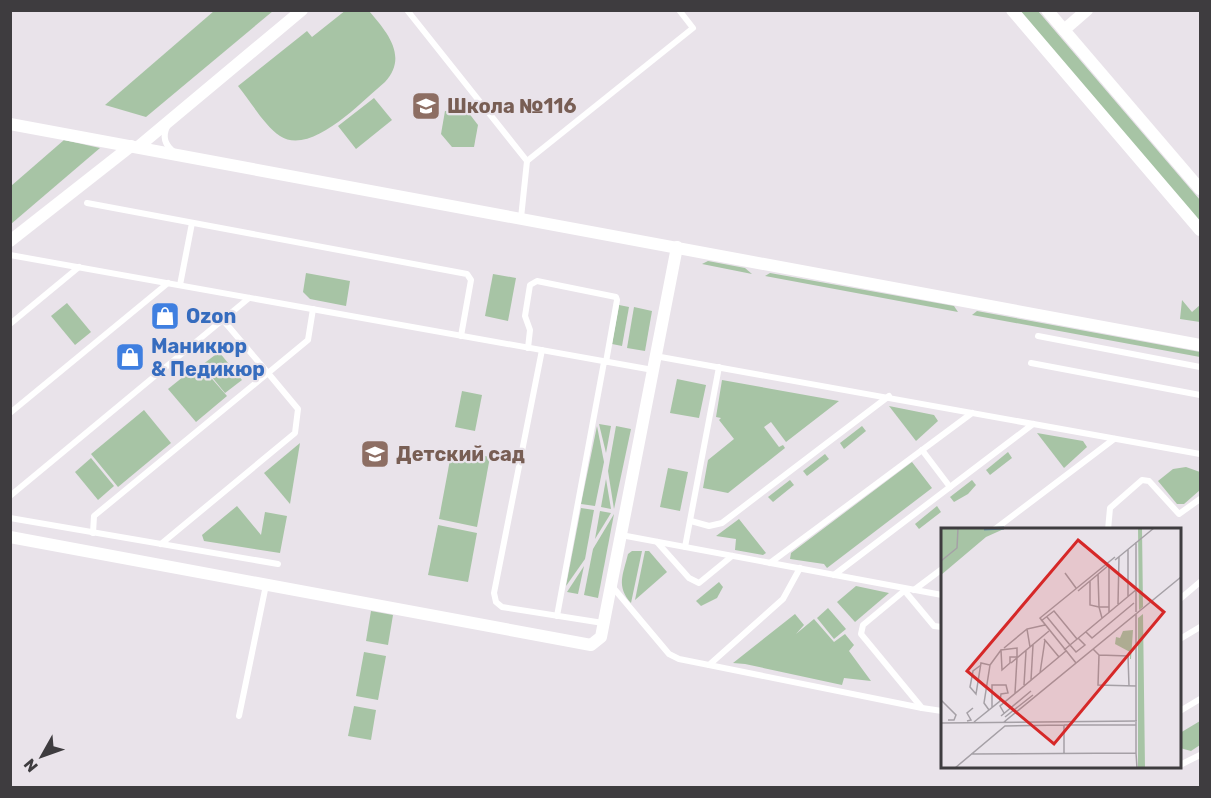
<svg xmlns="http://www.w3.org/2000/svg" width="1211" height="798" font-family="Rubik,sans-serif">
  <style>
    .green { fill: #a7c4a5 }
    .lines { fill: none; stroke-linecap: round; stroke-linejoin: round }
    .service { stroke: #fff; stroke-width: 6 }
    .minor { stroke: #fff; stroke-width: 12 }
    .labels { text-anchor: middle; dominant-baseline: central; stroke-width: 4.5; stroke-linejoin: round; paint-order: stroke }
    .education-label { font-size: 20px; font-weight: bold; fill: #785e54; stroke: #e9e3ea; text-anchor: start }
    .shop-label { font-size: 20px; font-weight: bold; fill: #366cbe; stroke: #e9e3ea; text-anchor: start }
    .inset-river { fill: none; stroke: #6f99ad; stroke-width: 3 }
    .inset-road { fill: none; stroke: #a5a0a6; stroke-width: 1.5 }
    .view { fill: #d62828; fill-opacity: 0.15; stroke: #d62828; stroke-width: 3 }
    .inset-edge { fill: none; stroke: #3e3c3f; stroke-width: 3 }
  </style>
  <rect width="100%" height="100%" fill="#e9e3ea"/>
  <!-- green -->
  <g class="green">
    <path d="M346 10 369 11C386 31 409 56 385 82 363 100 311 157 280 136 264 125 251 102 238 86L307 31 312 37Z"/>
    <polygon points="214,11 273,11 146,117 105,105"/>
    <polygon points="1017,11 1038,11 1200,200 1200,224"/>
    <polygon points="374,98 392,120 356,149 338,126"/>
    <polygon points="445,111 468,112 478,125 474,147 452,147 441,134"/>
    <polygon points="64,140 100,148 11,224 11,186"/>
    <polygon points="708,261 745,268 752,274 702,264"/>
    <polygon points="306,273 350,281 346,306 310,299 303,292"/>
    <polygon points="770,273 954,306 958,312 765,276"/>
    <polygon points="493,274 516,278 508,321 485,316"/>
    <polygon points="1182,300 1192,312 1200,305 1200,322 1180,319"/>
    <polygon points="67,303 91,332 75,345 51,316"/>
    <polygon points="619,305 629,307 622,346 612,344"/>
    <polygon points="634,307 652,311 645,351 627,348"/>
    <polygon points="977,311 1200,352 1200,357 972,315"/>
    <polygon points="219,352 242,380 225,393 202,365"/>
    <polygon points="199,364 227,396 196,422 168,389"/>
    <polygon points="677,379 706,385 699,418 670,413"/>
    <polygon points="722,380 839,401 786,442 771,422 764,427 779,447 783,445 785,448 728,493 703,488 708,460 734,439 719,420 721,418 716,417"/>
    <polygon points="462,391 482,395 475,431 455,427"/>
    <polygon points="889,406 934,415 938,421 916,441"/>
    <polygon points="144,410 171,443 118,487 91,454"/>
    <polygon points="599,424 611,426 606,453"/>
    <polygon points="597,426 604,462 595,506 581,504"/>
    <polygon points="616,426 631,429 614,509 608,471"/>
    <polygon points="862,426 866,431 844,449 840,443"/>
    <polygon points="1037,433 1083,441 1087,447 1064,468"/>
    <polygon points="300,443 290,504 264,473"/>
    <polygon points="452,449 490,457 477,527 439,519"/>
    <polygon points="1008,452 1012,458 990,475 986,470"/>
    <polygon points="825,454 829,459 807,476 803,471"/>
    <polygon points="91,458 114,486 98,500 75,472"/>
    <polygon points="912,462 932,488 827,568 824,564 790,559 791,553"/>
    <polygon points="1186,467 1200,472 1200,490 1184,504 1177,504 1158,481 1173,469"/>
    <polygon points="668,468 688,472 680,511 660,507"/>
    <polygon points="606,479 611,509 601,507"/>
    <polygon points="790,480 794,485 773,502 768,497"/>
    <polygon points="972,480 976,485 968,494 954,502 950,497"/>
    <polygon points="237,506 261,535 265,512 287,516 280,553 204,541 202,535"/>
    <polygon points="937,506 941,512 919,529 915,524"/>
    <polygon points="581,508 594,510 585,559 566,586"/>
    <polygon points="600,511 611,513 595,539"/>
    <polygon points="614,514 598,598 584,595 593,549"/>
    <polygon points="739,519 766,553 763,555 735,550 736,539 716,536"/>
    <polygon points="438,525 477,533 468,582 428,575"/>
    <path d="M632 551H642L631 603C616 586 623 575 628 554Z"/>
    <polygon points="645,551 649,551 667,572 635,600"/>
    <polygon points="584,566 578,594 567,592"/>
    <polygon points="719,582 723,587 717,598 701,606 696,601"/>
    <polygon points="856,586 889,593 855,622 837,602"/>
    <polygon points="828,608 846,629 834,639 817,618"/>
    <polygon points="371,611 393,615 388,645 366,641"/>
    <polygon points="795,614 804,625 796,634 814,619 834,642 845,634 854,645 849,651 871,681 844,678 842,685 745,664 733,663"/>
    <polygon points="364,652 386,656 378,700 356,696"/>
    <polygon points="354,706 376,710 371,740 348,736"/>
    <polygon points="1200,721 1200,745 1191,751 1180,748 1180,733"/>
  </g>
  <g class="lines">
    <!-- service -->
    <g class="service">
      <polyline points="407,10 527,161"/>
      <path d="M167 127C162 137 165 145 174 152"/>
      <polyline points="87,203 467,274 471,280 461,336"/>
      <polyline points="521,218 527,161 693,28 679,10"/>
      <polyline points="10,255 653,370"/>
      <polyline points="180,285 192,223"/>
      <polyline points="223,320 268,373 308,340 313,309"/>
      <polyline points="10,324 79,267"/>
      <polyline points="1038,336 1200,367"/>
      <polyline points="528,348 530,330 525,316 530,285 537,281 616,297 617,300 606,362"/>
      <polyline points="542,350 494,593 496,602 502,607 603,623"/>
      <polyline points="655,356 1200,454"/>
      <polyline points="1031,363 1200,395"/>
      <polyline points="10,413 168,283"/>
      <polyline points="922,450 950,487"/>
      <polyline points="10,496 249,298"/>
      <polyline points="10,518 278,564"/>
      <polyline points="691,521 709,526 722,523 889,396"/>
      <polyline points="994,530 1114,439"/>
      <polyline points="1108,530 1110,508 1142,480 1149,481 1179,514 1200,499"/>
      <polyline points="93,533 94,516 268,373 298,409 295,433 161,544"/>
      <polyline points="621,535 942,595"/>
      <polyline points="657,542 689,578 699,583 732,556"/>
      <polyline points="685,547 719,367"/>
      <polyline points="770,563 972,413"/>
      <polyline points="834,575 1033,424"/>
      <polyline points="611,585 669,654 679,659 709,665 783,599 800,568"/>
      <polyline points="904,590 934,626 942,627"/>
      <polyline points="914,590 942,569"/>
      <polyline points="904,591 863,625 861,634 922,708 942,711"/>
      <polyline points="1180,599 1200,582"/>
      <polyline points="557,616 604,362"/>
      <polyline points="1180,639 1200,627"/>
      <polyline points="709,665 922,708"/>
      <polyline points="1180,711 1200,699"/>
      <polyline points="239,716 266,585"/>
      <polyline points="1180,765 1200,755"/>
    </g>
    <!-- minor -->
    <g class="minor">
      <polyline points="1012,10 1200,230"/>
      <polyline points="1047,10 1064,30"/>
      <polyline points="1087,10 1064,30 1200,189"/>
      <polyline points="10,124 1200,345"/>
      <polyline points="138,147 302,10"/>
      <polyline points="10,241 131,146"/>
      <polyline points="10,537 591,645 601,637 677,247"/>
    </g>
  </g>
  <!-- icons -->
  <defs>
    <g id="school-square" transform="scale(1.5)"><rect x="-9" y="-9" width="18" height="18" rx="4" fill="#8d6e63" stroke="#e9e3ea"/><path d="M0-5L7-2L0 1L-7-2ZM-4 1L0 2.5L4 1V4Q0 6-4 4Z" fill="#fff"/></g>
    <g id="shop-square" transform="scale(1.5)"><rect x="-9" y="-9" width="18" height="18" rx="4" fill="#3f7fe0" stroke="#e9e3ea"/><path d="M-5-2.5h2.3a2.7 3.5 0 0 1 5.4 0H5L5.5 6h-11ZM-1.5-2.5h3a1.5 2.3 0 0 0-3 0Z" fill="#fff"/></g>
  </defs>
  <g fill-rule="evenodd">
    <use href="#school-square" x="426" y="106"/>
    <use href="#shop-square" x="165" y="316"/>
    <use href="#shop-square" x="130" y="357"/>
    <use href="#school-square" x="375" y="454"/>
  </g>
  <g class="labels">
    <!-- education labels -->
    <g class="education-label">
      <text x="447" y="106">Школа №116</text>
      <text x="396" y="454">Детский сад</text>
    </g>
    <!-- shop labels -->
    <g class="shop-label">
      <text x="186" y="316">Ozon</text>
      <text x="151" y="346">Маникюр<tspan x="151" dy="23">&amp; Педикюр</tspan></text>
    </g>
  </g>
  <!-- overview -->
  <g transform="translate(941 528)">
    <rect width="240" height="240" fill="#e9e3ea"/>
    <path d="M0 0H65L45 9 0 47ZM197 0H201L202 79 198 82ZM202 86 204 240H197V90ZM192 102 190 131H189V124L174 116 175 109 179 110 182 103Z" fill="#a7c4a5"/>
    <path class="inset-river" d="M43 1 63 0"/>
    <path class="inset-road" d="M195 14V84M174 32 213 0M0 33 16 20 17 0M124 45 135 60M149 53V77L158 79 157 46M137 63 168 37M187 68V21M177 76 178 29M168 84V37M195 86V225M106 89 129 117M161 90 158 79H168M100 93 113 83 136 111M145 104 151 110 193 75M103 111 118 129M129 117 135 124 144 117 137 110M89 119 86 101 104 97M63 120 86 101M152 121 158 127 157 157 195 158M123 122 196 61M158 127 187 128 188 158M76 129V120L60 122 61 142 69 135V129H77M70 135 108 103M135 135 99 90 174 29M40 137 32 143 29 159 35 166 40 135 49 137 43 175 48 182M49 137 60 122M99 145 104 112M90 152 92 117M83 157 85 123M74 165 76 130M0 172 15 187 13 192H7M63 185 59 178 125 123M60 188 90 163M64 189 92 167M26 193 30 192 26 185 32 180M33 194 59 173 60 166 67 165 65 157H51V179M63 194 240 49M0 195 196 193M123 197H195M30 226 195 225 196 240M14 240 64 198 123 197V226"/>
    <path class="view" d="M137 12 223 84 113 216 26 143Z"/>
    <rect width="240" height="240" class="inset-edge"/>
  </g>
  <!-- border -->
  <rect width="1211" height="798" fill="none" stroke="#3e3c3f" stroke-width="24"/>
  <!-- north arrow -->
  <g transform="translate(42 756) rotate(230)" stroke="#e9e3ea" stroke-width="4.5" paint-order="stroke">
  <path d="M0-4.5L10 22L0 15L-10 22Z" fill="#3e3c3f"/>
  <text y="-9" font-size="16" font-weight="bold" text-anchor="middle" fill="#3e3c3f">N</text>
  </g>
</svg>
